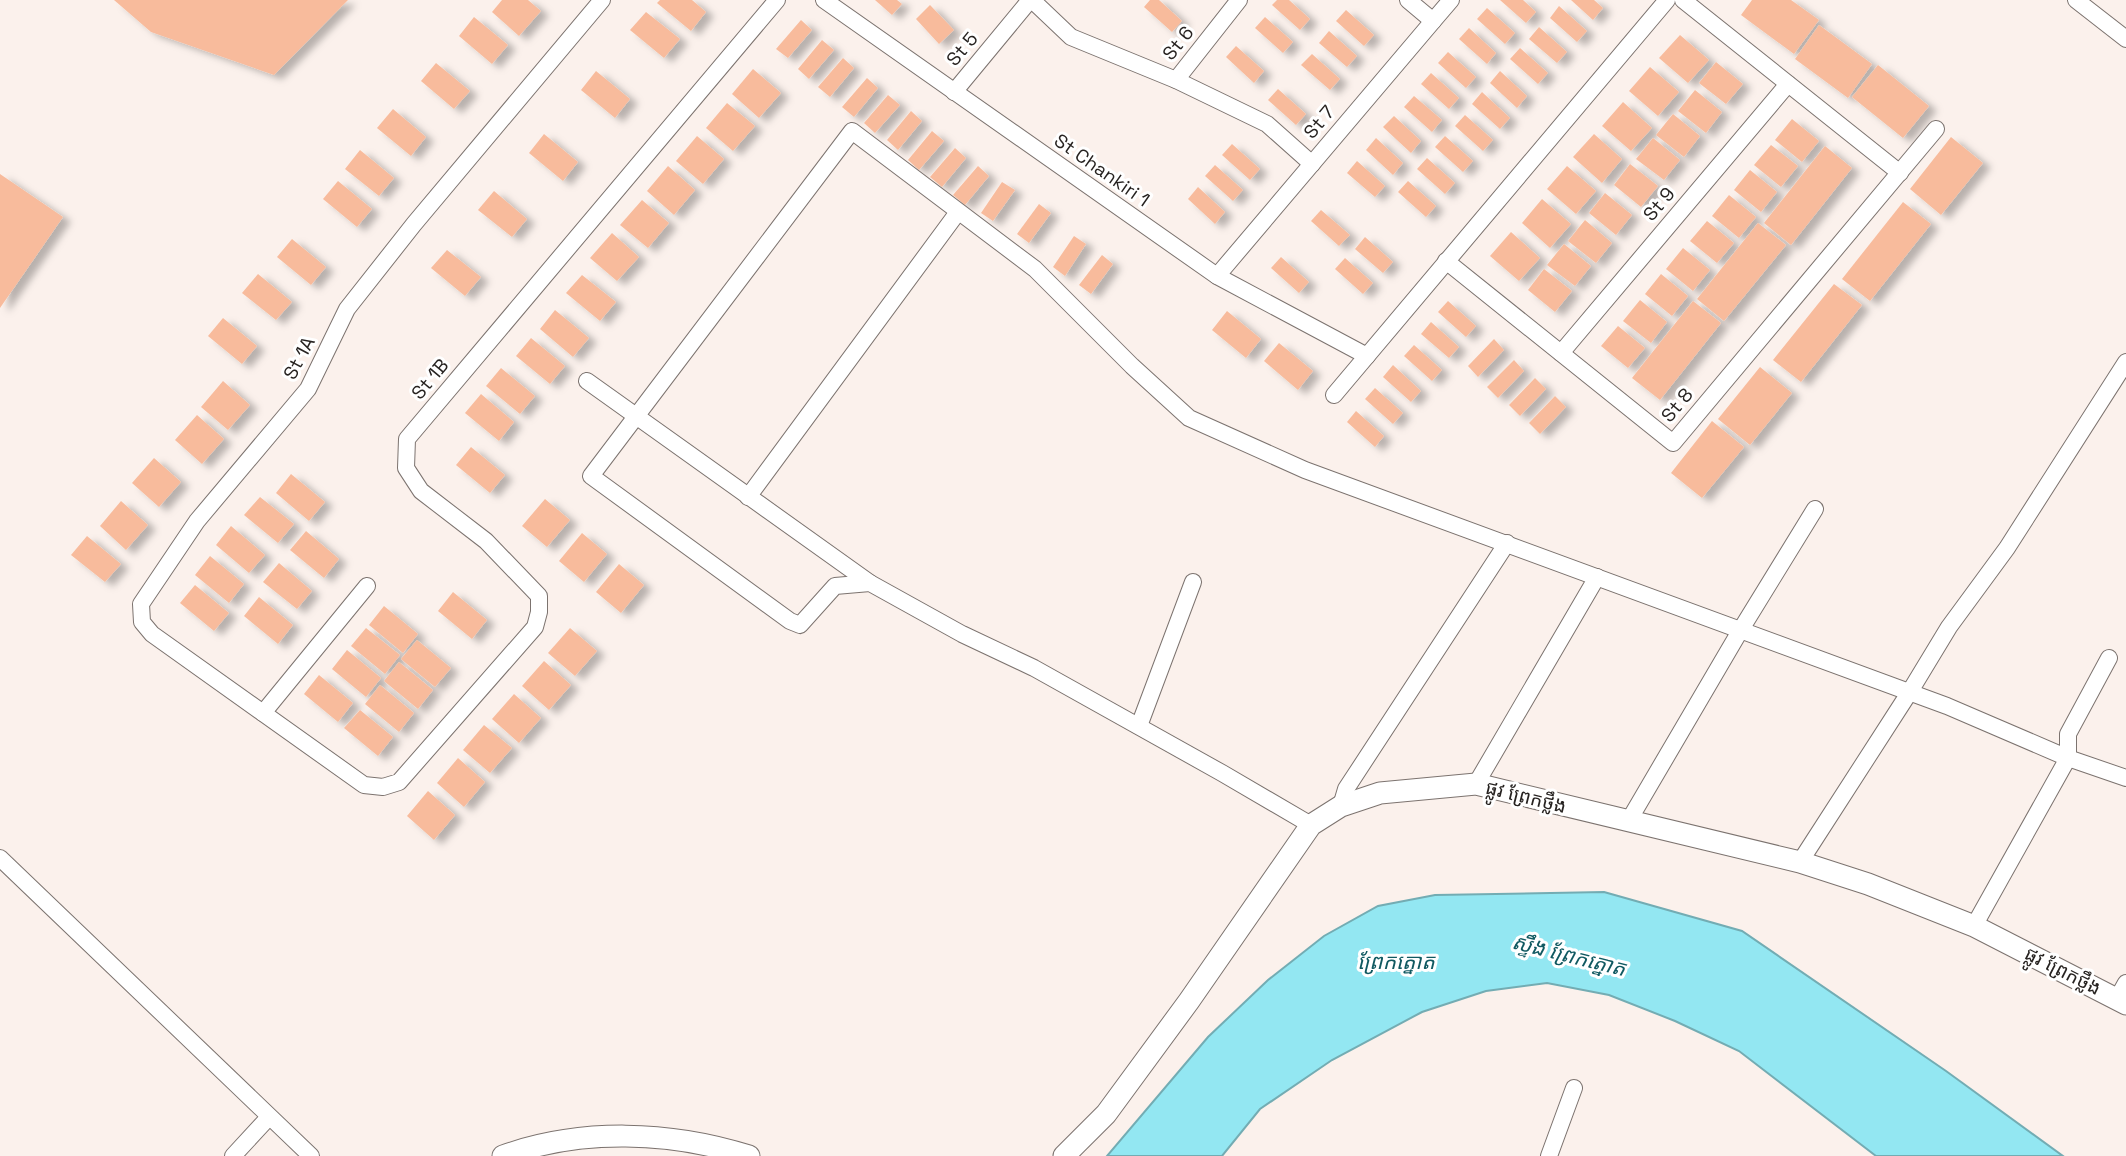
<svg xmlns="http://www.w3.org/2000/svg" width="2126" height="1156" font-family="'Space Grotesk','Noto Sans Khmer',sans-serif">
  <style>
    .water { fill: #93e7f2; stroke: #73acb3; stroke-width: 2 }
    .building { fill: #f8bb9c; filter: url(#shadow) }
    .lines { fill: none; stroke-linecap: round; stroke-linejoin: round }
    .street-casing { stroke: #7c736f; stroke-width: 18 }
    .secondary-casing { stroke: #7c736f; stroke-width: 23 }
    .street { stroke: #fff; stroke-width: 16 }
    .secondary { stroke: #fff; stroke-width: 21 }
    .labels { text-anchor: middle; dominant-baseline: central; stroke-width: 6; stroke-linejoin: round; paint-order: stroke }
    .street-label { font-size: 19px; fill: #272321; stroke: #fff }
    .water-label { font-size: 21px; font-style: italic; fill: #105961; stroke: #fff }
  </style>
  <defs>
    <filter id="shadow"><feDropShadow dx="8" dy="4.5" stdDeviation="3.5" flood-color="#0004"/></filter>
  </defs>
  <rect width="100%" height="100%" fill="#fbf1ec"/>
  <!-- water -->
  <polygon class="water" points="1604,892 1742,931 1946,1071 2063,1156 1876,1156 1739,1051 1675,1021 1609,995 1547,983 1486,991 1422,1012 1332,1060 1260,1109 1222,1156 1107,1156 1208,1037 1268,980 1324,936 1378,906 1435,895"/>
  <!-- building -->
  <g class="building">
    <polygon points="114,0 348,0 274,75 151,32"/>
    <polygon points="502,0 528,0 541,11 519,36 492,12"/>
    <polygon points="660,0 692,0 706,12 691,31 657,3"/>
    <polygon points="875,0 897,0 902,4 892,15"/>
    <polygon points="1150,0 1159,0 1182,21 1172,32 1144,7"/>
    <polygon points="1277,0 1289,0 1310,19 1300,30 1272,5"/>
    <polygon points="1500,0 1523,0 1536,12 1526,23"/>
    <polygon points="1571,0 1594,0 1603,8 1593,20"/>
    <polygon points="1752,0 1791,0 1819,20 1794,54 1741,15"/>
    <polygon points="930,5 954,30 939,44 916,19"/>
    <polygon points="1559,6 1587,31 1577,42 1550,18"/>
    <polygon points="1487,8 1515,33 1505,44 1477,19"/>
    <polygon points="1346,10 1374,35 1364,46 1336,21"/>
    <polygon points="646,12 680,39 664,58 630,30"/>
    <polygon points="474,17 508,45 492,64 459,36"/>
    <polygon points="1265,17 1293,42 1283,53 1255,28"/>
    <polygon points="801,20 812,30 788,58 776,49"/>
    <polygon points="1819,25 1872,64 1848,98 1795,59"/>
    <polygon points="1539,27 1567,52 1557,63 1529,39"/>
    <polygon points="1469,28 1496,53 1487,64 1459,39"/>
    <polygon points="1329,31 1357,56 1347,67 1319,43"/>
    <polygon points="1680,35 1709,60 1688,83 1659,58"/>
    <polygon points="822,40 834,50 809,79 798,69"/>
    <polygon points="1236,46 1264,71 1254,83 1226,57"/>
    <polygon points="1520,48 1548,73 1538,84 1510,59"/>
    <polygon points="1448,52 1476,77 1466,88 1438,63"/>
    <polygon points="1312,54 1340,79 1330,90 1301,65"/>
    <polygon points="843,58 854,68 830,97 818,87"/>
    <polygon points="1716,62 1743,84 1726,104 1699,83"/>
    <polygon points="436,63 470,91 454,109 421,81"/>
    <polygon points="1878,65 1929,106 1903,138 1852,97"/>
    <polygon points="1650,67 1679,92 1658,116 1629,91"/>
    <polygon points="753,69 781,93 759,118 732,94"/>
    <polygon points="596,71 630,99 615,118 581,90"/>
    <polygon points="1500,71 1527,96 1517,108 1490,83"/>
    <polygon points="1431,73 1459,98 1449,109 1421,84"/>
    <polygon points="867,78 878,88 854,117 842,107"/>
    <polygon points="1278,89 1306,114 1296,125 1268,100"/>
    <polygon points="1695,90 1722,112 1706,133 1678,111"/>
    <polygon points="1482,92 1510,118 1500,129 1472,104"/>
    <polygon points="888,95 900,105 875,133 864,123"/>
    <polygon points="1414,96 1442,120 1432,132 1404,107"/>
    <polygon points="1623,102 1652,128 1631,151 1602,126"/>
    <polygon points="727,103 755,126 733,151 706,128"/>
    <polygon points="393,109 426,137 411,156 377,128"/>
    <polygon points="911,111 922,121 898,150 887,140"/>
    <polygon points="1673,114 1700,136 1684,157 1656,135"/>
    <polygon points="1465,115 1493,140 1483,151 1455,126"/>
    <polygon points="1394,116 1421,141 1411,153 1383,127"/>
    <polygon points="1792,119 1819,141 1802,162 1775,140"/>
    <polygon points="932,131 944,141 919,170 908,160"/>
    <polygon points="544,134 578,162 563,181 529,153"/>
    <polygon points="1594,134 1622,159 1602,183 1573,157"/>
    <polygon points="697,136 724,159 703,184 676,161"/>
    <polygon points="1445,136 1473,161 1463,172 1435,147"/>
    <polygon points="1951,137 1983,163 1941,215 1910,189"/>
    <polygon points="1376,138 1403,163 1393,175 1366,150"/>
    <polygon points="1653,138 1680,160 1664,180 1636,159"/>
    <polygon points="1232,144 1260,169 1250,180 1222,155"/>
    <polygon points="1771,145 1798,166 1781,187 1754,165"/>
    <polygon points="1825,146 1852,168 1791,245 1764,223"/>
    <polygon points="955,148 966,158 942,187 930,177"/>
    <polygon points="360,150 394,178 379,196 345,169"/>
    <polygon points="1427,158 1455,183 1445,194 1417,169"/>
    <polygon points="1357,161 1385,186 1375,197 1347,173"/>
    <polygon points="1630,164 1658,186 1641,207 1614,185"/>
    <polygon points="1215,165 1243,190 1233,201 1205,176"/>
    <polygon points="668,166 695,190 674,215 647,191"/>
    <polygon points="978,166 989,176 965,205 953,195"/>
    <polygon points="1567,166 1596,191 1576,214 1547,189"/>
    <polygon points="1750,170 1777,192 1761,212 1734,190"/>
    <polygon points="0,174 63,217 0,308"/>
    <polygon points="338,181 372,209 357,227 323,199"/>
    <polygon points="1408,181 1436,206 1426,217 1398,192"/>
    <polygon points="1002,182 1015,190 993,221 981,213"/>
    <polygon points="1198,187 1225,212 1215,224 1188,199"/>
    <polygon points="494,191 527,219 512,237 478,210"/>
    <polygon points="1605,193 1632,215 1616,235 1589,213"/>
    <polygon points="1729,195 1756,217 1739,238 1712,216"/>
    <polygon points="1542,199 1571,224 1550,248 1522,223"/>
    <polygon points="642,200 669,223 648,248 620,225"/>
    <polygon points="1903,202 1931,224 1870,301 1842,279"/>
    <polygon points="1039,204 1051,213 1029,243 1017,234"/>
    <polygon points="1321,210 1350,235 1339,246 1311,221"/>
    <polygon points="1585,220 1612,243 1596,263 1568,241"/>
    <polygon points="1707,221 1734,243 1717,263 1690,241"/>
    <polygon points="1758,223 1786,245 1724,321 1697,299"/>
    <polygon points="1511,232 1540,258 1519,281 1490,256"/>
    <polygon points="612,233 639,257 617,281 590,258"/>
    <polygon points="1074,236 1086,244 1065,276 1053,267"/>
    <polygon points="1365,237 1393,262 1383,273 1355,249"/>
    <polygon points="292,239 326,267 311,285 277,257"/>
    <polygon points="1564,244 1591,266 1575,286 1547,265"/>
    <polygon points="1683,248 1710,270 1693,291 1666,269"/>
    <polygon points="447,250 481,277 465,296 431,268"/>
    <polygon points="1102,255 1113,264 1091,294 1079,285"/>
    <polygon points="1281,257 1309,282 1299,293 1271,268"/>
    <polygon points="1345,258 1373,283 1363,294 1335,269"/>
    <polygon points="1544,269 1572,291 1555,312 1528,290"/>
    <polygon points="258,274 292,302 276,320 242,293"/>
    <polygon points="1661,274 1688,296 1672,316 1645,294"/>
    <polygon points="582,275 616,302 600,321 566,293"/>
    <polygon points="1834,284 1862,305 1801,382 1773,360"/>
    <polygon points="1640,300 1667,322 1651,343 1623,321"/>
    <polygon points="1448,301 1476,326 1466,337 1438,312"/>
    <polygon points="1693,301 1721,323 1660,400 1632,378"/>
    <polygon points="555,310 589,338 573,357 540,329"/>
    <polygon points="1227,311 1261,339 1246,358 1212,330"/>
    <polygon points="223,318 257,346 242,364 208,336"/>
    <polygon points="1431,322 1459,347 1449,358 1421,334"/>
    <polygon points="1618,326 1645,348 1628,368 1601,346"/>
    <polygon points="531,338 565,366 550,384 516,356"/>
    <polygon points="1494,339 1504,350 1478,377 1468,366"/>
    <polygon points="1279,343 1313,371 1298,390 1264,361"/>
    <polygon points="1414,345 1442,370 1432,381 1404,356"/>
    <polygon points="1514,360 1524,371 1498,398 1487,387"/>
    <polygon points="1393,365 1421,391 1411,402 1383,377"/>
    <polygon points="1760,367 1792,393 1750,445 1718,419"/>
    <polygon points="501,368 535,396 520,414 486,386"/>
    <polygon points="1535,378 1546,389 1520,416 1509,405"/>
    <polygon points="223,381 250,405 228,430 201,407"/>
    <polygon points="1375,388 1403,413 1393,424 1365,399"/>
    <polygon points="481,394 514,422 499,441 465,413"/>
    <polygon points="1555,396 1566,407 1540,434 1529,423"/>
    <polygon points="1356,411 1384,436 1375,447 1347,422"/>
    <polygon points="197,415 224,439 202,464 175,440"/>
    <polygon points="1712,421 1744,447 1702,498 1671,473"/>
    <polygon points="471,447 505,475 490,493 456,465"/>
    <polygon points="154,458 181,482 159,507 132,483"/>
    <polygon points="291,474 325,502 309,521 276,493"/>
    <polygon points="260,497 294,524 278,543 244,515"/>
    <polygon points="545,499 570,520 547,547 522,526"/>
    <polygon points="121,501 148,525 126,550 100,526"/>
    <polygon points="231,526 265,555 249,573 216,545"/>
    <polygon points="306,531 339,559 324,578 290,550"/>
    <polygon points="582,533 607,554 584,582 559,561"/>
    <polygon points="87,536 121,564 105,582 71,555"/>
    <polygon points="210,556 244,584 229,603 195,575"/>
    <polygon points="279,563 312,591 297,609 263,582"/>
    <polygon points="619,564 644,585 621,613 596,592"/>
    <polygon points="195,585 229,613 214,631 180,603"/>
    <polygon points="453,592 487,620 472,639 438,611"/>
    <polygon points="259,597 293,625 278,644 244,616"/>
    <polygon points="384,606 418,634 403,653 369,625"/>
    <polygon points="366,628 400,655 385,674 351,646"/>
    <polygon points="570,628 597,651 575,676 548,653"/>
    <polygon points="417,640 451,668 435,687 401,659"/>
    <polygon points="347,650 381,678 366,697 332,669"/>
    <polygon points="544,661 571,685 549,710 522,686"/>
    <polygon points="399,662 433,690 418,709 384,681"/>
    <polygon points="319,675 353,703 338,722 304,694"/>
    <polygon points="380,685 414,713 399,732 365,704"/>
    <polygon points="514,694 541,718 519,743 492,719"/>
    <polygon points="360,710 393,737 378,756 344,728"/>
    <polygon points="484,725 512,748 490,773 463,750"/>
    <polygon points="458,758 485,782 464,807 437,783"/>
    <polygon points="428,791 455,815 434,840 407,816"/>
  </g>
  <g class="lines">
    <!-- street casing -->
    <g class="street-casing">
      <g id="street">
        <polyline points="602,0 414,224 347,309 308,389 197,521 141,604 142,622 152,634 364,785 383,787 399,782 535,627 539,612 539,596 486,541 421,491 406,468 407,439 777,0"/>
        <polyline points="824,0 1217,276 1367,356"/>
        <polyline points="1032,0 1071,37 1176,80 1267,124 1312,164"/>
        <polyline points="1683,0 1900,173"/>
        <polyline points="2076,0 2126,39"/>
        <polyline points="1433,21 1451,0"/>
        <polyline points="1176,80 1239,0"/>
        <polyline points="954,92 1030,0"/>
        <polyline points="1446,261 1673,443 1936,129"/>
        <polyline points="1217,276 1433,21 1408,0"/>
        <polyline points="1561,353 1788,84"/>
        <polyline points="587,381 870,583"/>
        <polyline points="1334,395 1667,0"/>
        <polyline points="748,497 958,212"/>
        <polyline points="263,713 367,586"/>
        <polyline points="1139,726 1193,582"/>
        <polyline points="1476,784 1597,577"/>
        <polyline points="1341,806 1346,789 1507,543"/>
        <polyline points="1628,822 1740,631 1815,509"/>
        <polyline points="1311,825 1222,773 1034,668 962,634 870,583 835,586 800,625 790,621 591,476 852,131 1035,269 1132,366 1189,418 1305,470 1947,706 2068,758 2126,778"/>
        <polyline points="0,858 311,1156"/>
        <polyline points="1800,862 1909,693 1949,627 2007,548 2126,362"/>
        <polyline points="1974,926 2068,758 2068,734 2109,658"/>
        <polyline points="2117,999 2126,983"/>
        <polyline points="233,1156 269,1117"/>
        <polyline points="1549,1156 1574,1088"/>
      </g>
    </g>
    <!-- secondary casing -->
    <g class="secondary-casing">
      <g id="secondary">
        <path d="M503 1156C581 1128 670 1131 749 1156"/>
        <polyline points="1064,1156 1106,1114 1189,1001 1311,825 1341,806 1380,793 1476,784 1800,862 1868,884 1974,926 2126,1004"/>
      </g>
    </g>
    <!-- street -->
    <use href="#street" class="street"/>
    <!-- secondary -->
    <use href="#secondary" class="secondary"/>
  </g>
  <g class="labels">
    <!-- street labels -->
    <g class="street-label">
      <text transform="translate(1178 43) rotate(-51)">St 6</text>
      <text transform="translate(962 49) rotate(-50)">St 5</text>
      <text transform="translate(1319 122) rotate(-50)">St 7</text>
      <text transform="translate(1102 170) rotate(35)">St Chankiri 1</text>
      <text transform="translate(1659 204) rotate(-50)">St 9</text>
      <text transform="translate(299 358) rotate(-62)">St 1A</text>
      <text transform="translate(430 379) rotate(-50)">St 1B</text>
      <text transform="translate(1677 405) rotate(-50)">St 8</text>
      <text transform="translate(1526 797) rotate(14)">ផ្លូវ ព្រែកថ្លឹង</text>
      <text transform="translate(2063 971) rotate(27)">ផ្លូវ ព្រែកថ្លឹង</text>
    </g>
    <!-- water labels -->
    <g class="water-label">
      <text transform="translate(1569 955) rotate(14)">ស្ទឹង ព្រែកត្នោត</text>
      <text x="1396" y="961">ព្រែកត្នោត</text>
    </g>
  </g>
</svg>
